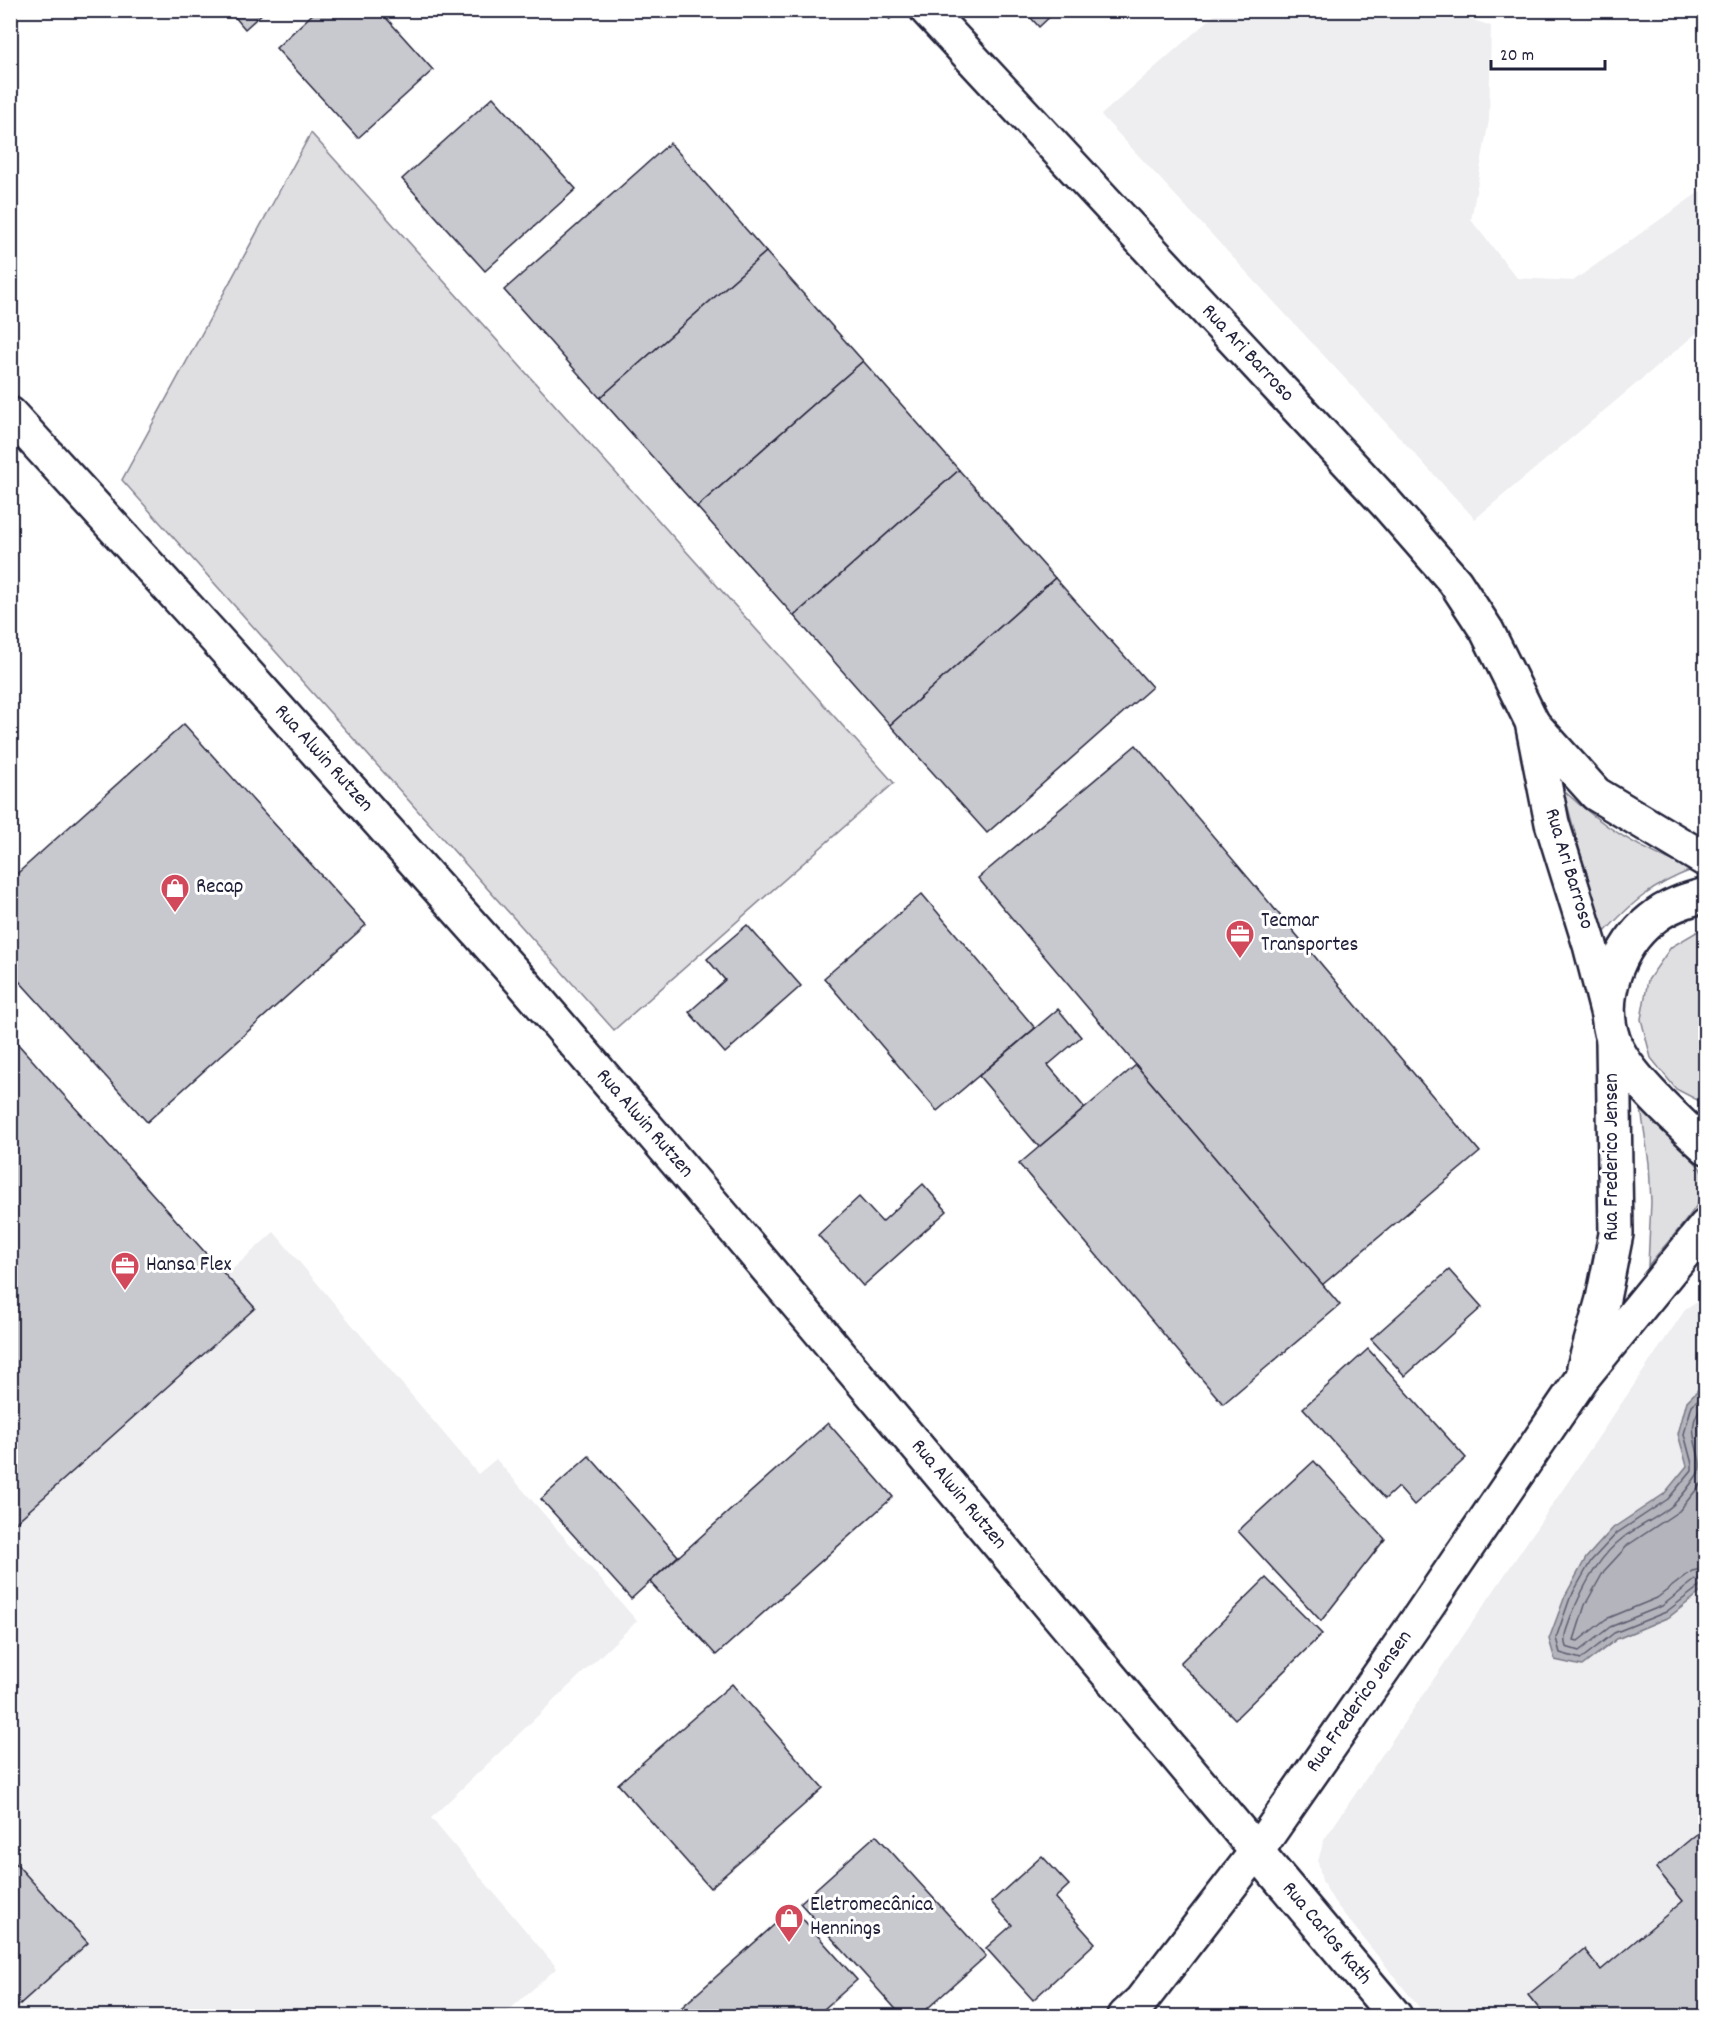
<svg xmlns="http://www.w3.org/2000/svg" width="1716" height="2027" font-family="Dekko,sans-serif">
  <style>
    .built { fill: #eeeef1 }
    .green { fill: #dfdfe2; stroke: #80808e; stroke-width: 1.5 }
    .water { fill: #b4b4bc; stroke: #7a7a88; stroke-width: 1.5 }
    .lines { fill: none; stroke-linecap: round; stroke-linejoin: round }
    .shore { stroke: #5c5c6f; stroke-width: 1.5 }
    .building { fill: #c8c8cf; stroke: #22223b; stroke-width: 1.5 }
    .street-casing { stroke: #22223b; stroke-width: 38 }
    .secondary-casing { stroke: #22223b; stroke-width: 38 }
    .path { stroke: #22223b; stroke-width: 4; stroke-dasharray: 4.5 4.5; stroke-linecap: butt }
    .street { stroke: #fff; stroke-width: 33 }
    .secondary { stroke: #fff; stroke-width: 33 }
    .labels { text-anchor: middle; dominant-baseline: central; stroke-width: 6; stroke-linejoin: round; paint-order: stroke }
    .street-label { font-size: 21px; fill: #22223b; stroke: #fff }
    .poi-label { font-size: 21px; fill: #22223b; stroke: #fff; text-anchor: start }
  </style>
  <rect width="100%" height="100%" fill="#fff"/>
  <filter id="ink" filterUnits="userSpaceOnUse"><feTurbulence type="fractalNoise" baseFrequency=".0167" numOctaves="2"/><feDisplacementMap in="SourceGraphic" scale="12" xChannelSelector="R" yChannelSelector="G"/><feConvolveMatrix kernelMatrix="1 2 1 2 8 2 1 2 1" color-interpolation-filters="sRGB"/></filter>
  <g filter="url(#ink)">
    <!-- built -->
    <g class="built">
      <polygon points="1219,11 1447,11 1491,26 1489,120 1471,220 1517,278 1573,281 1705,188 1705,326 1475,519 1101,115"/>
      <polygon points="274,1232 478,1474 496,1459 637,1621 431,1818 557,1968 502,2016 11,2016 10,1520 255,1308 226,1275"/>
      <polygon points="1705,1297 1705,2016 1426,2016 1335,1903 1322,1881 1318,1861 1324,1840 1685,1310"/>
    </g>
    <!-- green -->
    <g class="green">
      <polygon points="311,133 894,783 614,1030 122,480"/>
      <path d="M1563 790C1603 827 1641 851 1694 869 1652 885 1632 902 1603 934Z"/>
      <polygon points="1705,927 1705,1104 1676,1089 1651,1058 1641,1019 1648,980 1671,947"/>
      <path d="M1640 1102 1700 1168C1703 1175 1708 1182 1705 1190 1698 1210 1662 1248 1648 1266L1651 1202 1649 1163Z"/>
    </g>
    <!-- water -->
    <polygon class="water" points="1705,1383 1705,1589 1669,1617 1617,1639 1582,1666 1555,1660 1549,1639 1565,1596 1586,1558 1613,1528 1664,1494 1687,1466 1678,1434 1687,1401"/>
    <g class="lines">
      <!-- shore -->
      <g class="shore">
        <polyline points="1706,1392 1692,1405 1684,1434 1692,1464 1692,1470 1668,1499 1617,1533 1591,1561 1570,1598 1556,1638 1560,1653 1581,1659 1614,1633 1666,1612 1700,1586 1706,1585"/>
        <path d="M1706 1402C1677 1429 1709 1458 1697 1475 1691 1484 1682 1496 1674 1504 1660 1517 1640 1525 1624 1537 1599 1556 1582 1588 1571 1617 1568 1627 1562 1636 1566 1647L1579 1651 1610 1627 1662 1606 1695 1580 1706 1577"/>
        <polyline points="1706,1478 1679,1511 1628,1545 1604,1571 1585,1605 1574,1640 1578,1641 1606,1619 1657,1598 1692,1571 1706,1568"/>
      </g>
    </g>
    <!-- building -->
    <g class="building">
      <polygon points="229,10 266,10 245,29"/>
      <polygon points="317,10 379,10 433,70 358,138 276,48"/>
      <polygon points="1024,10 1057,10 1039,27"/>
      <polygon points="493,97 576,189 485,271 402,179"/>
      <polygon points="670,143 766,252 600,398 504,290"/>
      <polygon points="766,252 863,361 697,507 600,398"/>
      <polygon points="863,361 959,470 794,616 697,507"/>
      <polygon points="959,470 1055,578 890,725 794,616"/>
      <polygon points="1055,578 1152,687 987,833 890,725"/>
      <polygon points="184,724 366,925 147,1122 10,971 10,880"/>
      <polygon points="1136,745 1480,1152 1322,1285 978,878"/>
      <polygon points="922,894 1035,1028 937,1111 824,978"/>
      <polygon points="747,925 801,986 725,1053 689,1012 725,980 707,959"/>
      <polygon points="1058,1009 1081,1037 1048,1065 1085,1108 1039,1147 979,1076"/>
      <polygon points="17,1043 255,1308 14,1524 10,1520 10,1049"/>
      <polygon points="1136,1065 1340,1305 1223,1404 1019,1164"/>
      <polygon points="923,1184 947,1211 863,1286 818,1235 859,1197 882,1222"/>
      <polygon points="1449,1270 1482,1307 1405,1376 1371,1339"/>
      <polygon points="1368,1349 1466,1458 1414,1505 1398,1487 1385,1499 1303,1408"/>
      <polygon points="828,1423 893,1497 716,1655 650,1582"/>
      <polygon points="589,1456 678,1556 631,1599 541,1499"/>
      <polygon points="1314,1461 1385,1539 1321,1621 1238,1531"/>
      <polygon points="1266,1578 1322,1634 1235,1719 1180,1663"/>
      <polygon points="732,1684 823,1788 710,1888 618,1784"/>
      <polygon points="1706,1810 1706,2016 1545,2016 1528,1995 1584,1949 1601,1970 1683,1901 1656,1868 1705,1827 1697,1817"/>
      <polygon points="876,1835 986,1956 919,2016 902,2016 800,1903"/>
      <polygon points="1042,1856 1069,1885 1055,1898 1095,1943 1033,2000 986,1948 1012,1925 991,1902"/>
      <polygon points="10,1857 88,1943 10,2013"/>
      <polygon points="793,1908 857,1980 816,2016 672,2016"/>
    </g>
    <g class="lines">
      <!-- street casing -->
      <g class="street-casing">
        <polyline id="street" points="10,414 214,637 524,984 735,1230 1395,2016"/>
      </g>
      <!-- secondary casing -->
      <g class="secondary-casing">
        <g id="secondary">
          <polyline points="927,10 1386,503 1455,582 1487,631 1532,722 1552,823 1590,945 1608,1015"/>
          <polyline points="1533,724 1596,794 1706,860"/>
          <path d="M1706 895C1686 900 1667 906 1652 919 1618 946 1599 998 1613 1039 1623 1072 1680 1123 1706 1147"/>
          <polyline points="1584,1367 1603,1299 1616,1234 1613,1041"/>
          <polyline points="1125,2016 1141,2001 1257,1851 1414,1625 1582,1378 1706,1226"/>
        </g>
      </g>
      <!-- path -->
      <polyline class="path" points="883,10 891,19"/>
      <!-- street -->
      <use href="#street" class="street"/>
      <!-- secondary -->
      <use href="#secondary" class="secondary"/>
    </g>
  </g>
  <!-- icons -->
  <defs>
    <g id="shop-pin" transform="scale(1.5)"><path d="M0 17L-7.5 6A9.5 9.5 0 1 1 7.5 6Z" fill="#d1495b" stroke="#fff"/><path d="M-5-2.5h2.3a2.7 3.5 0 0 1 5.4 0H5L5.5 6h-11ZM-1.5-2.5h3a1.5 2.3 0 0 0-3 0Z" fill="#fff"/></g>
    <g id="office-pin" transform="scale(1.5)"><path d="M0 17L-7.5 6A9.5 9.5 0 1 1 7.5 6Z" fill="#d1495b" stroke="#fff"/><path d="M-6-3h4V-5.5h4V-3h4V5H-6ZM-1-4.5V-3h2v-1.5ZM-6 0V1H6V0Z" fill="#fff"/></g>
  </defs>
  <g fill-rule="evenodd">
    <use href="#shop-pin" x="175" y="888"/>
    <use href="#office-pin" x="1240" y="934"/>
    <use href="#office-pin" x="125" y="1266"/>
    <use href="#shop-pin" x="789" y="1918"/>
  </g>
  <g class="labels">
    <!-- street labels -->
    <g class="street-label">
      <text transform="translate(1247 354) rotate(47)">Rua Ari Barroso</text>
      <text transform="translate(323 759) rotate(48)">Rua Alwin Rutzen</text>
      <text transform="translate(1568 869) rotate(73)">Rua Ari Barroso</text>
      <text transform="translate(644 1124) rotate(49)">Rua Alwin Rutzen</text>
      <text transform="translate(1613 1157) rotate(-90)">Rua Frederico Jensen</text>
      <text transform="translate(958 1495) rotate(50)">Rua Alwin Rutzen</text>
      <text transform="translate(1360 1702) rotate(-55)">Rua Frederico Jensen</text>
      <text transform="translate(1326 1934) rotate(50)">Rua Carlos Kath</text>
    </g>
    <!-- poi labels -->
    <g class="poi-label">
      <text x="196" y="888">Recap</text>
      <text x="1261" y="922">Tecmar<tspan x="1261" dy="24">Transportes</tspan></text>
      <text x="146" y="1266">Hansa Flex</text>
      <text x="810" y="1906">Eletromecânica<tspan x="810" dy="24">Hennings</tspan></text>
    </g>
  </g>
  <!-- margin -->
  <rect width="1716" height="2027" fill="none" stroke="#fff" stroke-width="36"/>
  <rect x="18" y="18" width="1680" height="1991" fill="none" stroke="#22223b" stroke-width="2" filter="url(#ink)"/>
  <!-- scale -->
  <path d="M1491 60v9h114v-9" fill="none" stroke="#22223b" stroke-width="3"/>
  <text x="1500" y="60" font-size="18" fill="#22223b" stroke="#ffffff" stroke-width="4.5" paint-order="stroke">20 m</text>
</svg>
